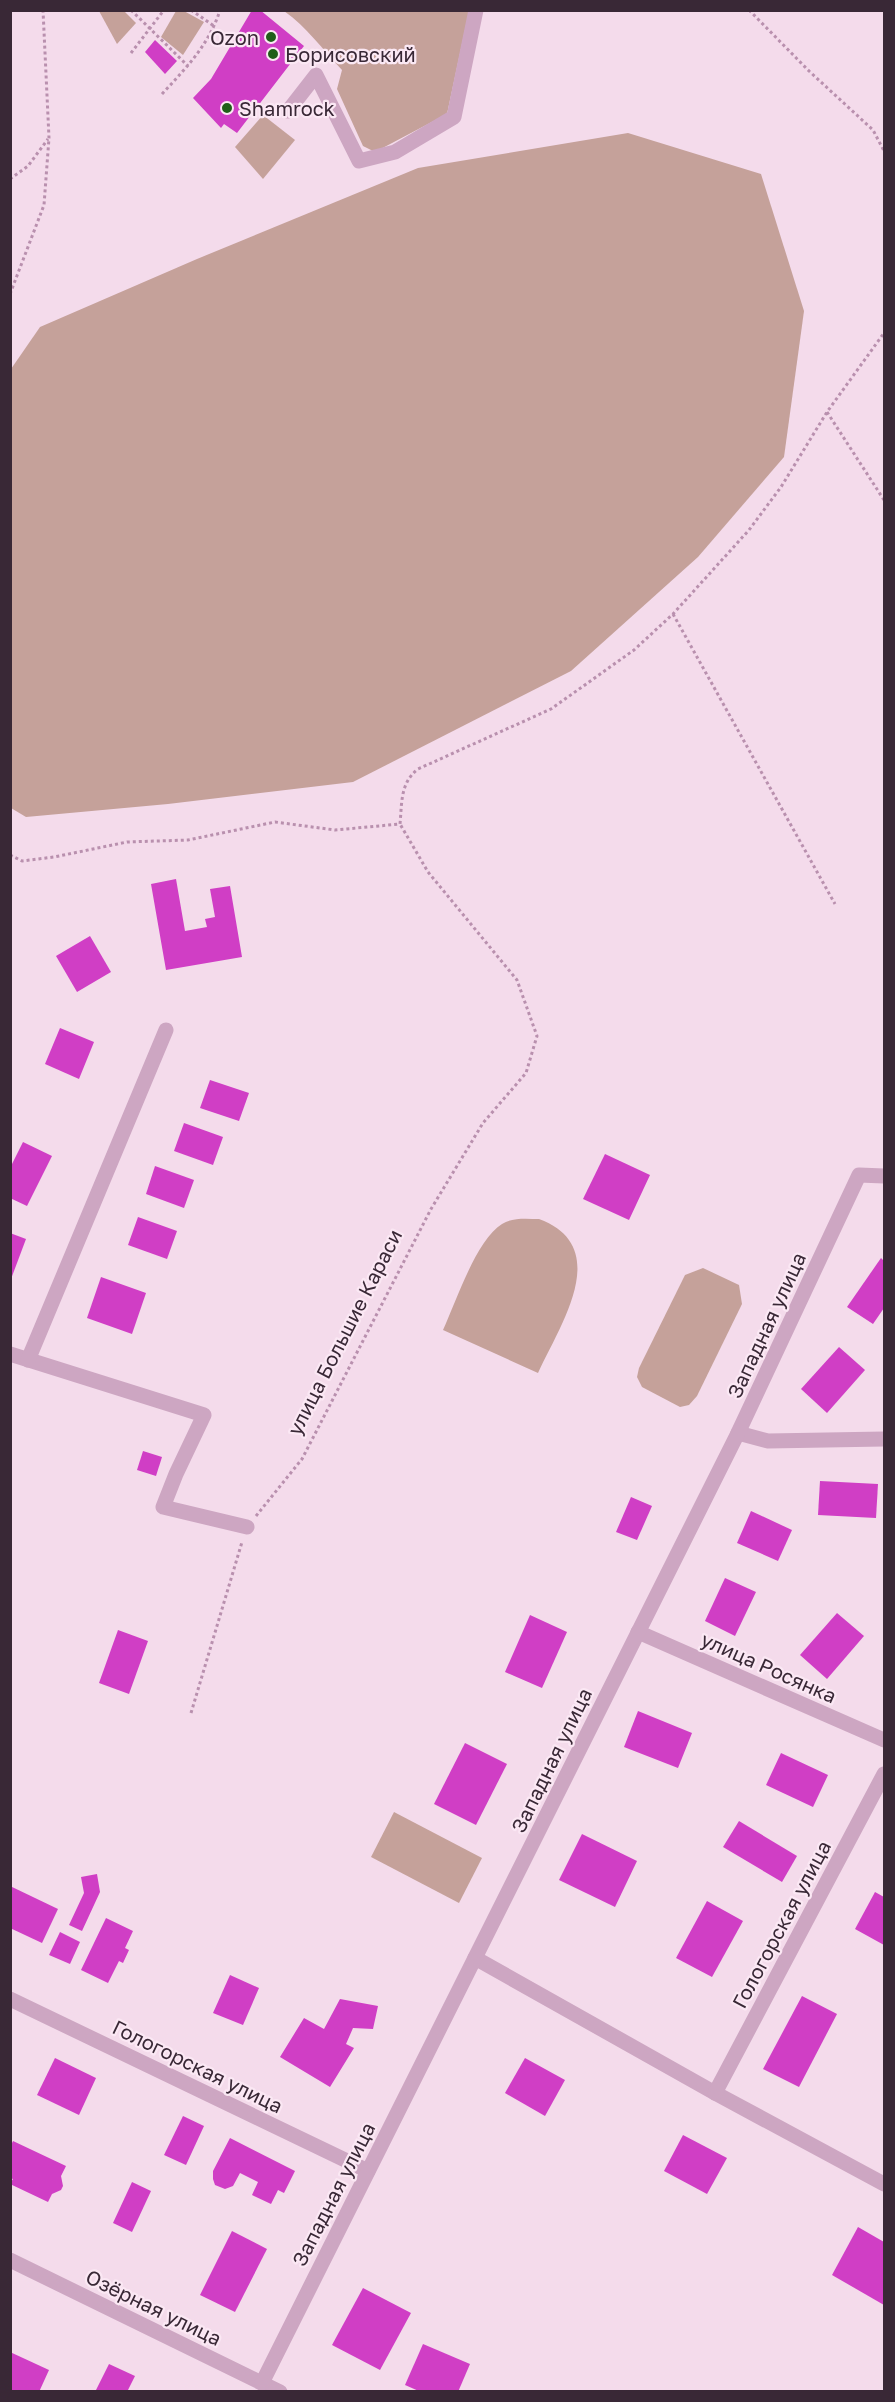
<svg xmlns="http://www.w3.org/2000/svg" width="895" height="2402" font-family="'Golos Text',sans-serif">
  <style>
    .green { fill: #c5a19a }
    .building { fill: #d03ec5 }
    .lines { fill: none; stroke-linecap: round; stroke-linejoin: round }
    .path { stroke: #b990ae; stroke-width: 3; stroke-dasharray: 3 3; stroke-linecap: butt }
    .street { stroke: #cda6c2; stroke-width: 15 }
    .poi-dot { fill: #205e19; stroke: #fbe8f4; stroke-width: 2 }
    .labels { text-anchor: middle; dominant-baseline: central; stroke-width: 4.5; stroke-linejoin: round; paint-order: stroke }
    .poi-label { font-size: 20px; fill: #392836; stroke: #fbe8f4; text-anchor: start }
    .street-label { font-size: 20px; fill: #392836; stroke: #fbe8f4 }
  </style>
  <rect width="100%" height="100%" fill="#f4dbeb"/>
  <!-- green -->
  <g class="green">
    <polygon points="99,11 124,11 136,23 117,44"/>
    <polygon points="176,11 184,11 204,22 183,55 161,37"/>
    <path d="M284 11H469L447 114 375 152 363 146 337 89 342 70C322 49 307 27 284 11Z"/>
    <polygon points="263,115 295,140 263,179 235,147"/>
    <polygon points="628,133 761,174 804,311 784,457 698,557 571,671 353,782 168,804 26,817 11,808 11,369 40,327 197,259 418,168"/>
    <path d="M539 1219C614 1247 560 1325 538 1373L443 1330C456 1302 476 1240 502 1224 513 1217 527 1219 539 1219Z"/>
    <polygon points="703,1268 739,1285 742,1304 697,1396 689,1405 680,1407 642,1387 637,1377 639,1368 685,1275"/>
    <polygon points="394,1812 482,1858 459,1903 371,1857"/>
  </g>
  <!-- building -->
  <g class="building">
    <polygon points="252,10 260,10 304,46 237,133 224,124 221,128 193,98 211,79"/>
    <polygon points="155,40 177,61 165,74 145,52"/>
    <polygon points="176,879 185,931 207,927 205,919 215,917 210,889 230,886 242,957 166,970 151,884"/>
    <polygon points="90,936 111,972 77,992 56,956"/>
    <polygon points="60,1028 94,1042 79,1079 45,1064"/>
    <polygon points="210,1080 249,1093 239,1121 200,1108"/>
    <polygon points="184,1123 223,1137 213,1165 174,1151"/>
    <polygon points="23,1142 52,1156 27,1206 10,1198 10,1168"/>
    <polygon points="605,1154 650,1175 629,1220 583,1199"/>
    <polygon points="155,1166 194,1180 184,1208 146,1194"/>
    <polygon points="138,1217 177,1231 167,1259 128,1245"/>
    <polygon points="10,1233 26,1239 11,1279 10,1279"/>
    <polygon points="881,1258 884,1261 884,1308 873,1324 847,1307"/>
    <polygon points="101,1277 146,1293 132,1334 87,1318"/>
    <polygon points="839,1347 865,1370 827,1413 801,1389"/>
    <polygon points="143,1451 162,1457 156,1476 137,1470"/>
    <polygon points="820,1481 878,1484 876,1518 818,1515"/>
    <polygon points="631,1497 652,1506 637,1540 616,1532"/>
    <polygon points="751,1511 792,1530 778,1561 737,1543"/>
    <polygon points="725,1578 756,1592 735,1636 705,1621"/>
    <polygon points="837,1613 864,1636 827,1679 800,1655"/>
    <polygon points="530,1615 567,1632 542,1688 505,1672"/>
    <polygon points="118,1630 148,1641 129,1694 99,1683"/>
    <polygon points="638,1711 692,1733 678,1768 624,1747"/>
    <polygon points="465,1743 507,1764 476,1825 434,1804"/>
    <polygon points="781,1753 828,1775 813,1807 766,1785"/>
    <polygon points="739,1821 797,1856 782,1882 723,1847"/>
    <polygon points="582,1834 637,1861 615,1907 559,1880"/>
    <polygon points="97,1874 100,1892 82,1931 69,1925 84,1893 81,1877"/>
    <polygon points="10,1886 58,1909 42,1943 10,1928"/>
    <polygon points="875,1892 884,1897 884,1945 855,1929"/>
    <polygon points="707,1901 743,1921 712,1977 676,1958"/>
    <polygon points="106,1918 133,1931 125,1948 129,1950 123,1963 119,1961 108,1983 81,1970"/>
    <polygon points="60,1932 80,1942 70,1964 49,1955"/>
    <polygon points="230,1975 259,1988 243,2025 213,2013"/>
    <polygon points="802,1996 837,2014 799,2087 763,2069"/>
    <polygon points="340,1999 378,2006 373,2029 353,2028 346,2044 354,2048 330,2087 280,2057 304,2018 324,2029"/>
    <polygon points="55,2058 96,2078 79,2115 37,2095"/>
    <polygon points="525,2058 565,2080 545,2116 505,2093"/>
    <polygon points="183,2116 204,2126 186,2165 164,2155"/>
    <polygon points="683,2135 727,2158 707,2194 664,2171"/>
    <polygon points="230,2138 295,2171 284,2193 278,2190 271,2204 252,2195 258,2182 240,2173 233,2186 225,2189 215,2185 213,2179 213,2171"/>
    <polygon points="13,2141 66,2166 61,2176 63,2186 61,2190 52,2194 48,2202 10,2184 13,2179 10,2178 10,2147"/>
    <polygon points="132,2182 151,2191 132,2232 113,2223"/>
    <polygon points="858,2227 884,2242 884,2305 832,2275"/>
    <polygon points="232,2231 267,2249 235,2312 200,2295"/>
    <polygon points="363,2288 411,2313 380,2370 332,2345"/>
    <polygon points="423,2344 470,2364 458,2392 421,2392 405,2385"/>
    <polygon points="10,2352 49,2370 39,2392 10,2392"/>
    <polygon points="109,2364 135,2376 127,2392 95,2392"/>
  </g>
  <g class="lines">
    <!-- path -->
    <g class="path">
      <polyline points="131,10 188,66"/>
      <polyline points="191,10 214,26"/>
      <polyline points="749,10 809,71 873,130 884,151"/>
      <polyline points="131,53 164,10"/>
      <path d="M162 94C186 68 209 45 220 10"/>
      <polyline points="10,179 28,166 48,139"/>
      <polyline points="10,294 44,205 49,138 43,10"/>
      <polyline points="827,412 884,500"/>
      <polyline points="673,614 835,904"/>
      <path d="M10 855 22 861 54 857 127 842 188 840 275 822 335 830 400 824C402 803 400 783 418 769L551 709 634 650 673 614 749 530 781 487 827 412 884 333"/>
      <polyline points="256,1516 302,1459 431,1209 483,1123 526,1073 537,1036 517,980 428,872 400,824"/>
      <polyline points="191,1713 242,1542"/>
    </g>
    <!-- street -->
    <g class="street">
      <polyline points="288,111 316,75 359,161 395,152 454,117 476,10"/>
      <polyline points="10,1354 204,1415 176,1474 163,1507 247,1527"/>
      <polyline points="28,1360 166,1030"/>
      <polyline points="738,1433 768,1441 884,1439"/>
      <polyline points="638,1632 884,1740"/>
      <polyline points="475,1958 715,2093 884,2184"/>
      <polyline points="10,1999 368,2171"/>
      <polyline points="715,2093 884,1774"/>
      <polyline points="10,2260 280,2392"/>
      <polyline points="262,2383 738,1433 859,1175 884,1176"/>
    </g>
  </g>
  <!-- markers -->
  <g class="poi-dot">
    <circle cx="271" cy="37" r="6"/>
    <circle cx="273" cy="54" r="6"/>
    <circle cx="227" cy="108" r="6"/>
  </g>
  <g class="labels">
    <!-- poi labels -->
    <g class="poi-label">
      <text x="259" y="37" text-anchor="end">Ozon</text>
      <text x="285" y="54">Борисовский</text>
      <text x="239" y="108">Shamrock</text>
    </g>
    <!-- street labels -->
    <g class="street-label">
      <text transform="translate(766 1325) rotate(-65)">Западная улица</text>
      <text transform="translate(344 1332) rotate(-63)">улица Большие Караси</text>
      <text transform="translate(769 1667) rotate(24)">улица Росянка</text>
      <text transform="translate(551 1760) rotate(-64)">Западная улица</text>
      <text transform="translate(781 1924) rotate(-62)">Гологорская улица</text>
      <text transform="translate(198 2066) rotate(26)">Гологорская улица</text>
      <text transform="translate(333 2194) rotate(-63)">Западная улица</text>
      <text transform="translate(154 2307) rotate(26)">Озёрная улица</text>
    </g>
  </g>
  <!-- border -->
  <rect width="895" height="2402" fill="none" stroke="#392836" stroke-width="24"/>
</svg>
